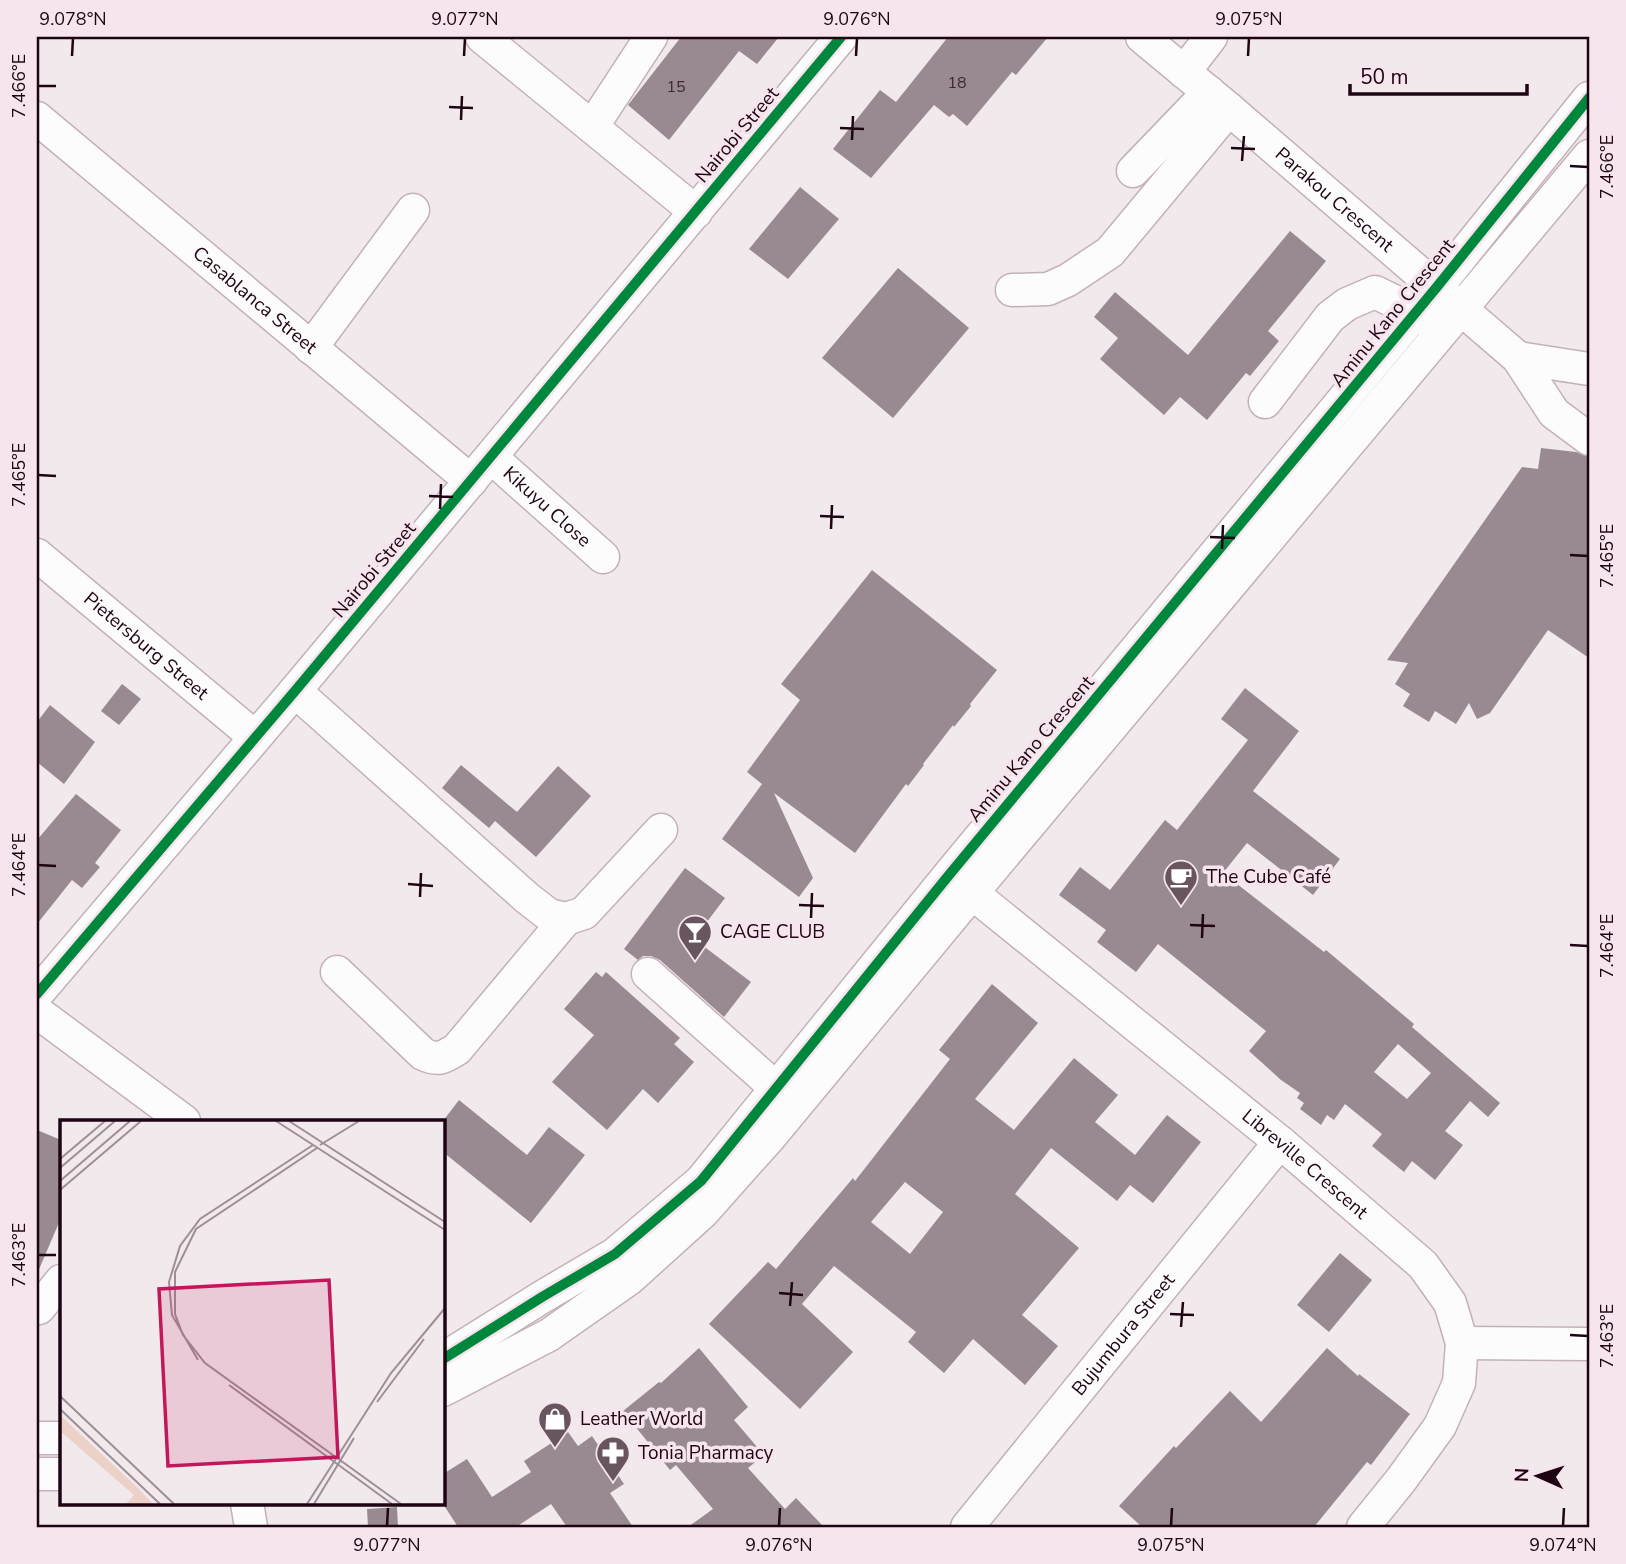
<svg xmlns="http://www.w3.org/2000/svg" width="1626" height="1564" font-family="'Nunito Sans',sans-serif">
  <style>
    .building { fill: #998a92; fill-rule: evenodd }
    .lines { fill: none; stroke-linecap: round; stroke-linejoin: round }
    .minor-casing { stroke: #c3b1ba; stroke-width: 35 }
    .minor { stroke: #fdfcfc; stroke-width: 32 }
    .cycleway-casing { stroke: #f6e5ed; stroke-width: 15 }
    .cycleway { stroke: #00873e; stroke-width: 10 }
    .ticks { fill: none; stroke: #1f0514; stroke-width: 2.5 }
    .labels { text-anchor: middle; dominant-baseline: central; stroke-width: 7; stroke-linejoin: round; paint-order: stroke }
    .number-label { font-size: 16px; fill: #3e2634 }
    .street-label { font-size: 19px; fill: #1f0514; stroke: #f6e5ed }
    .poi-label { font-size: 19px; fill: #1f0514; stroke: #f6e5ed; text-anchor: start }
    .inset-road { fill: none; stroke: #9e8e96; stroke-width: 2 }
    .view { fill: #c2185b; fill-opacity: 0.15; stroke: #c2185b; stroke-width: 3.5 }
    .inset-edge { fill: none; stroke: #1f0514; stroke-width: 3.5 }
    .neatline { fill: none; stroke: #1f0514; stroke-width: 2.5 }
    .ticks-label { font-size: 18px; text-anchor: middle; fill: #1f0514 }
  </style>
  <rect width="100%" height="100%" fill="#f2e9ed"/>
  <!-- building -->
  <g class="building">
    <polygon points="681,37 779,37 757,64 739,51 669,140 628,105"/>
    <polygon points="948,37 1048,37 1016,75 1012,72 967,126 953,114 949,117 934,105 871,178 833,149 880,90 896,102"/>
    <polygon points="800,187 839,219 788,279 749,249"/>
    <polygon points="1290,231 1326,261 1268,331 1279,341 1250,376 1246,373 1207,420 1180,397 1164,415 1100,359 1118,338 1094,317 1115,292 1188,355"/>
    <polygon points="898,268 969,328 893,418 822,358"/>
    <polygon points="1541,448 1576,452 1589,457 1589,658 1548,630 1490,713 1477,719 1469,703 1456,724 1435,711 1429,722 1403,706 1410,694 1395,684 1408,663 1387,660 1522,467 1538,469"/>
    <polygon points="872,570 997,670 970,704 971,706 954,727 953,725 923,764 924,765 908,786 906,784 855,853 774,793 813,878 799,897 722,839 762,784 747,772 800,700 781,684"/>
    <polygon points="122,684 141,699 119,725 101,711"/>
    <path d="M1245 688 1299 731 1253 791 1340 859 1313 895 1247 843 1223 873 1324 952 1326 950 1414 1024 1412 1027 1500 1103 1488 1117 1470 1101 1445 1131 1463 1145 1435 1180 1412 1161 1404 1172 1372 1146 1382 1134 1345 1104 1334 1120 1327 1115 1321 1125 1300 1109 1304 1103 1297 1098 1300 1093 1281 1080 1249 1051 1266 1031 1158 944 1136 972 1097 942 1106 930 1059 895 1080 867 1110 890 1165 820 1177 830 1248 740 1221 719ZM1398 1044 1431 1073 1407 1099 1374 1072Z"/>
    <polygon points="50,705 95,742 64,784 37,762 37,722"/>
    <polygon points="461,765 517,812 558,766 591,796 536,857 495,821 489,828 442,788"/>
    <polygon points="76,794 121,830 95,863 100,867 82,888 72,880 37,924 37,840"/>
    <polygon points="685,868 725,898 694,939 751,982 724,1017 660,960 651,956 643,956 638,960 624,949"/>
    <polygon points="596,972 602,977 606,972 680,1038 674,1044 694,1062 658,1103 643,1089 607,1130 552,1082 594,1035 564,1009"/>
    <path d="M992 984 1038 1023 975 1099 1014 1130 1074 1058 1118 1095 1095 1122 1135 1155 1167 1115 1201 1142 1153 1203 1130 1185 1117 1201 1051 1148 1015 1194 1079 1248 1022 1315 1058 1346 1025 1385 973 1339 944 1373 908 1342 916 1332 834 1266 802 1304 853 1352 800 1409 709 1324 768 1262 776 1269 853 1178 855 1181 950 1059 939 1050ZM905 1182 943 1212 910 1254 871 1222Z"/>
    <polygon points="459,1100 527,1155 549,1127 585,1155 531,1223 443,1152 443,1121"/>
    <polygon points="37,1130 61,1140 61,1218 37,1274"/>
    <polygon points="1340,1253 1372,1280 1329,1332 1297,1305"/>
    <polygon points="699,1348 748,1407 734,1420 764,1455 748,1468 785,1509 796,1498 824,1527 688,1527 713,1509 676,1465 670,1470 623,1411 659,1382 661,1383"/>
    <polygon points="1327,1348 1358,1376 1359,1374 1410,1414 1371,1465 1367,1462 1314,1527 1142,1527 1119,1506 1174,1446 1176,1448 1230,1391 1261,1422"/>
    <polygon points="568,1432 578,1446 592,1436 624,1484 610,1493 633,1527 567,1527 551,1504 516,1527 458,1527 443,1504 443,1474 467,1459 492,1497 531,1472 524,1461"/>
    <polygon points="397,1507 398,1527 368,1527 367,1509"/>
  </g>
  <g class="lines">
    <!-- minor casing -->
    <g class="minor-casing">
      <g id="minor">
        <polyline points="482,37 696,212"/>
        <path id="s1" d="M1142 37 1229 109 1518 358 1554 413 1589 439"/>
        <polyline points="1184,72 1211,37"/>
        <path id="s2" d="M37 118 471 481"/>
        <polyline points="592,127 651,37"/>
        <polyline points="1133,171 1209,92"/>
        <polyline points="1012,290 1048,289 1068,280 1110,252 1229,109"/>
        <polyline points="311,348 413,210"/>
        <polyline points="1518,358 1589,369"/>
        <polyline points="1265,402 1330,317 1347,304 1375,292 1416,312 1433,325"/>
        <path id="s3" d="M491 457 603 557"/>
        <path id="s4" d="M37 555 255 737"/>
        <polyline points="295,691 527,898 549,915 566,919 584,913 661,830"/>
        <path id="s5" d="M956 880 1280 1142 1423 1265 1450 1303 1462 1343 1459 1383 1440 1426 1401 1480 1363 1527"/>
        <path d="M337 972 423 1054C438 1061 443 1058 457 1049L566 919"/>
        <polyline points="648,974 777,1089"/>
        <polyline points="37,994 295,691 841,37"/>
        <polyline points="37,1012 184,1121"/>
        <polyline points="39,1308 61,1281"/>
        <polyline points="1462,1343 1589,1344"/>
        <polyline points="443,1359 542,1297 615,1254 701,1181 949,875 1436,288 1589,98"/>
        <polyline points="443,1390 549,1335 629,1279 702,1213 769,1138 972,893 1589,156"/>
        <polyline points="37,1438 61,1438"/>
        <polyline points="37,1474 61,1474"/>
        <polyline points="247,1503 251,1527"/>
        <path id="s6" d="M967 1527 1280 1142"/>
      </g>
    </g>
    <!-- minor -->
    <use href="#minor" class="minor"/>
    <!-- cycleway casing -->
    <g class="cycleway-casing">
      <g id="cycleway">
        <polyline points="37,994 295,691 841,37"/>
        <polyline points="443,1359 542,1297 615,1254 701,1181 949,875 1436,288 1589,98"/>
      </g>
    </g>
    <!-- cycleway -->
    <use href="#cycleway" class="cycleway"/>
  </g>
  <!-- ticks -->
  <path class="ticks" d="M72 56 73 38M464 56 465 38M856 56 857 38M1248 56 1249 38M38 86H56M449 107 473 108M461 120 462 96M840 128 864 129M852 140 853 116M1231 148 1255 149M1242 161 1244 136M1570 166 1588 167M38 475 56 476M429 496 453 497M440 509 441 484M820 516 844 517M831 529 832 505M1210 537 1235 538M1222 549 1223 525M1570 555 1588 556M38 865 56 866M408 884 433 886M420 897 421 873M799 905 824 906M811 918 812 893M1190 925 1215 926M1202 938 1203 914M1570 945 1588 946M38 1255H56M779 1293 803 1295M790 1306 792 1282M1170 1314 1194 1315M1181 1327 1183 1302M1570 1335 1588 1336M387 1526 388 1508M779 1526 780 1508M1171 1526 1172 1508M1563 1526 1564 1508"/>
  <!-- icons -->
  <defs>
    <g id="cafe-pin" transform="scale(1.75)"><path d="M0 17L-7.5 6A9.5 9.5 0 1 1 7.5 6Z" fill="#695560" stroke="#f6e5ed"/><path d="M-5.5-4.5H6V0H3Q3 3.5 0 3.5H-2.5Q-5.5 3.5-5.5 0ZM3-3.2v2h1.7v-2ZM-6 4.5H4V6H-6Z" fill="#fff"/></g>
    <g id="bar-pin" transform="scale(1.75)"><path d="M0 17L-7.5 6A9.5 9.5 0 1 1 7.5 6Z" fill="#695560" stroke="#f6e5ed"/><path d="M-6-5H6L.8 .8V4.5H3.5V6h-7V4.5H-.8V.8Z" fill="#fff"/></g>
    <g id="shop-pin" transform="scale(1.75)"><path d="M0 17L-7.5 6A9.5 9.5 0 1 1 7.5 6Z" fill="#695560" stroke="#f6e5ed"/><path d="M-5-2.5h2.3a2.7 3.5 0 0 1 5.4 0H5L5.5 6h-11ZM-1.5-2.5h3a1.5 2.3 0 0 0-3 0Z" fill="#fff"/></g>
    <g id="pharmacy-pin" transform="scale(1.75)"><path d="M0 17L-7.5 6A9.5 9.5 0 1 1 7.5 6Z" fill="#695560" stroke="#f6e5ed"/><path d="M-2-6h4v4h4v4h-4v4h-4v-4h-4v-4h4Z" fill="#fff"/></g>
  </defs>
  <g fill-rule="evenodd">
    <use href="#cafe-pin" x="1181" y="877"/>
    <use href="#bar-pin" x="695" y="932"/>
    <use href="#shop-pin" x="555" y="1419"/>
    <use href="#pharmacy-pin" x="613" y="1453"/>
  </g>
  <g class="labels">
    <!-- number labels -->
    <g class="number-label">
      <text x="957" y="83">18</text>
      <text x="676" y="87">15</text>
    </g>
    <!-- street labels -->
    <g class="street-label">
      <text transform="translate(737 135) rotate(-50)">Nairobi Street</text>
      <text stroke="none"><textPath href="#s1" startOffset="252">Parakou Crescent</textPath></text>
      <text stroke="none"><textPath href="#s2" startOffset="284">Casablanca Street</textPath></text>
      <text transform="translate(1393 313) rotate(-51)">Aminu Kano Crescent</text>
      <text stroke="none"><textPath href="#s3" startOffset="75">Kikuyu Close</textPath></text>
      <text transform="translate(374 570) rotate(-50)">Nairobi Street</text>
      <text stroke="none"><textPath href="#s4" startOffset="142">Pietersburg Street</textPath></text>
      <text transform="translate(1031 749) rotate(-50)">Aminu Kano Crescent</text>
      <text stroke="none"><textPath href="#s5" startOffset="450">Libreville Crescent</textPath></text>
      <text stroke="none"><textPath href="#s6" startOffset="248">Bujumbura Street</textPath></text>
    </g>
    <!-- poi labels -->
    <g class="poi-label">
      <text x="1206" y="877">The Cube Café</text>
      <text x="720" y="932">CAGE CLUB</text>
      <text x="580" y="1419">Leather World</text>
      <text x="638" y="1453">Tonia Pharmacy</text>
    </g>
  </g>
  <!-- overview -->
  <g transform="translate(60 1120)">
    <rect width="385" height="385" fill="#f2e9ed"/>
    <path d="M0 295 79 369 93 384H66L74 375 0 311Z" fill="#ecd1c8"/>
    <path class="inset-road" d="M216 1 385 110M229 1 385 102M260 25 299 1M257 28 136 109 115 152V194L123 215 145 243 341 384M0 39 45 1M0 48 55 1M0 61 70 1M0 70 81 1M138 240 112 195 109 162 120 126 140 99 253 25M169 265 332 384M0 276 114 384M317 282 364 219M0 289 100 384M247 384 331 253 385 188M254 384 294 318"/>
    <path class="view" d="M269 160 278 337 108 346 99 169Z"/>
    <rect width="385" height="385" class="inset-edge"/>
  </g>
  <!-- border -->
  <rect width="1626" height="1564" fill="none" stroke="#f6e5ed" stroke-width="77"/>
  <!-- north arrow -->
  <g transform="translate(1538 1476) rotate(273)" stroke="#f6e5ed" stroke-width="5" paint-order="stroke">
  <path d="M0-5L12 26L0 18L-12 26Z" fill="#1f0514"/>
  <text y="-10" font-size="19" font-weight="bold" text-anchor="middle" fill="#1f0514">N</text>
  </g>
  <!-- scale -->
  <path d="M1350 84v10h177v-10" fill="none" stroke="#1f0514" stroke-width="3.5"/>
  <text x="1360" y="84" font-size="21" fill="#1f0514" stroke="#f6e5ed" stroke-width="5" paint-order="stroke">50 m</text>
  <rect x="38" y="38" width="1550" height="1488" class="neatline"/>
  <g class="ticks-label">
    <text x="73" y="25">9.078°N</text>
    <text x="465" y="25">9.077°N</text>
    <text x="857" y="25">9.076°N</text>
    <text x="1249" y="25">9.075°N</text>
    <text transform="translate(19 86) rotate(-90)" y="6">7.466°E</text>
    <text transform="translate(1607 167) rotate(-90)" y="6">7.466°E</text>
    <text transform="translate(19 475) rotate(-90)" y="6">7.465°E</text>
    <text transform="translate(1607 556) rotate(-90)" y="6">7.465°E</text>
    <text transform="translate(19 865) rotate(-90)" y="6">7.464°E</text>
    <text transform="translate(1607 946) rotate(-90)" y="6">7.464°E</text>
    <text transform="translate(19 1255) rotate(-90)" y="6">7.463°E</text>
    <text transform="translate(1607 1336) rotate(-90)" y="6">7.463°E</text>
    <text x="387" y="1551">9.077°N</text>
    <text x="779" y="1551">9.076°N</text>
    <text x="1171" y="1551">9.075°N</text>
    <text x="1563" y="1551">9.074°N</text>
  </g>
</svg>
